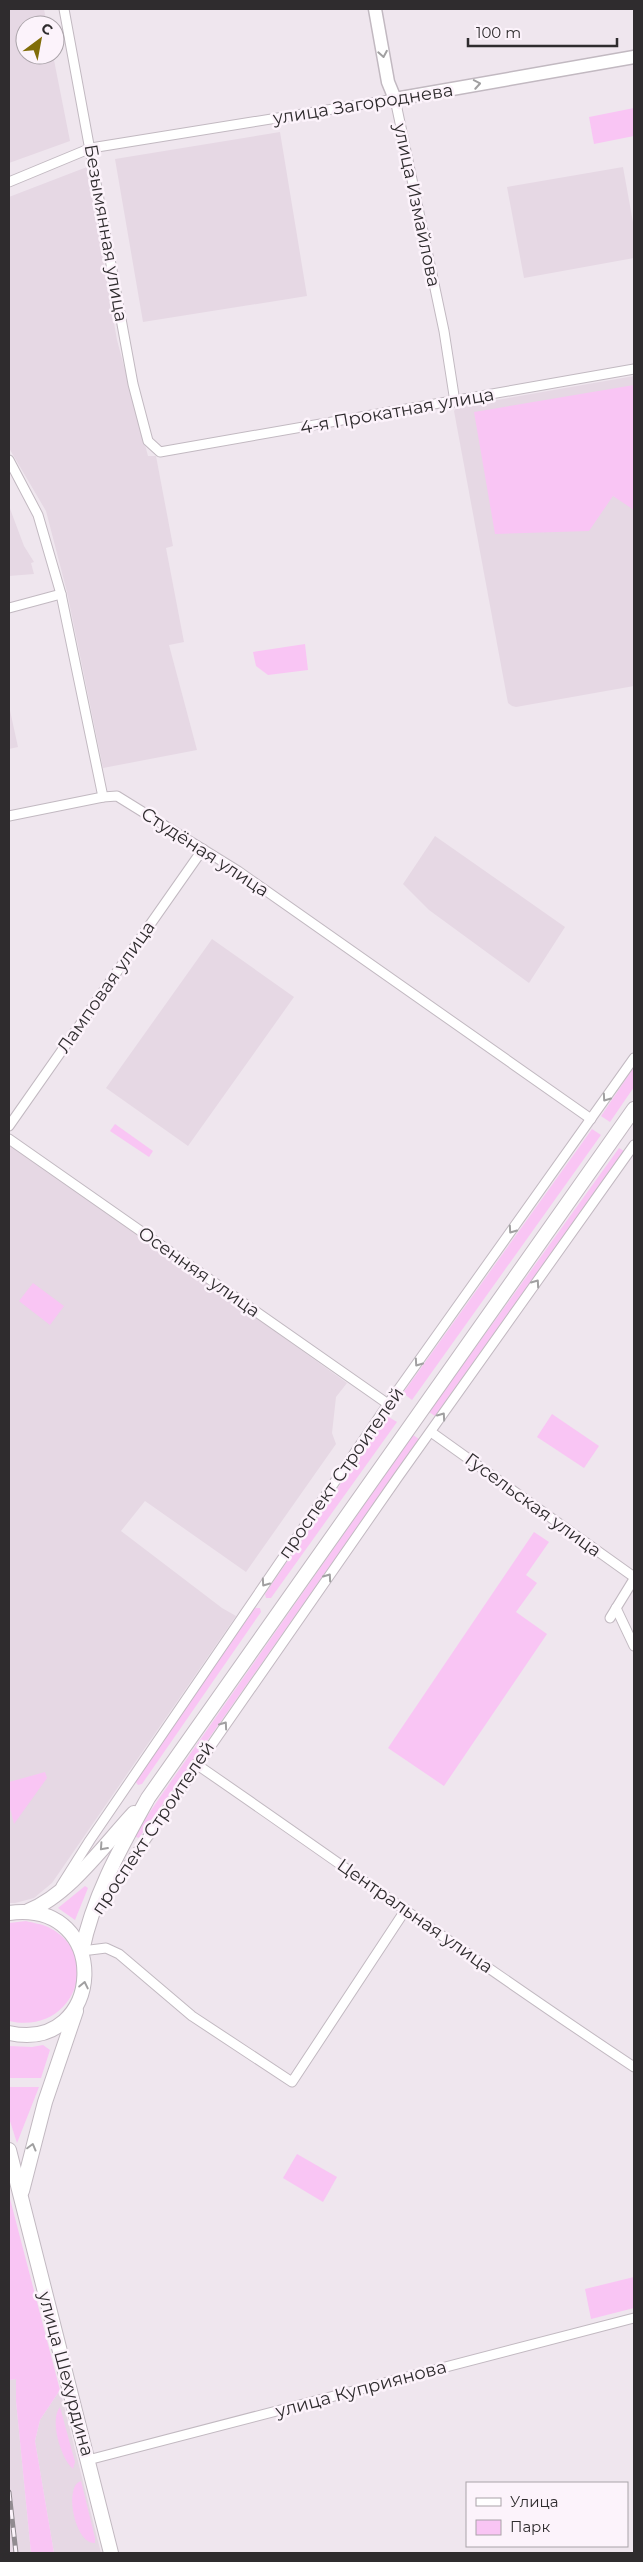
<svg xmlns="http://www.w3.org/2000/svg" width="643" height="2562" font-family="Montserrat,sans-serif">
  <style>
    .built { fill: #e6d8e4 }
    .green { fill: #f9c5f4 }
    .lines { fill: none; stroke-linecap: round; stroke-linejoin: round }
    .street-casing { stroke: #c2b9c1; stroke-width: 11 }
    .secondary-casing { stroke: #c2b9c1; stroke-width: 15 }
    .primary-casing { stroke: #c2b9c1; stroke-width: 16 }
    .street { stroke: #fff; stroke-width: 9 }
    .secondary { stroke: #fff; stroke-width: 12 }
    .primary { stroke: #fff; stroke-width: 14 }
    .rail-casing { stroke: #918b90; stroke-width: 5 }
    .rail { stroke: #fcf3fb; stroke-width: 3; stroke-dasharray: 9; stroke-linecap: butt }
    .oneway { stroke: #a1a0a1 }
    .labels { text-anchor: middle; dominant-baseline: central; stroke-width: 5; stroke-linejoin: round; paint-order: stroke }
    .street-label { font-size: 18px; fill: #2f2c2e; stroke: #fcf3fb }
  </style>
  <rect width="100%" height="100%" fill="#efe6ee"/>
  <!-- built -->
  <g class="built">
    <polygon points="9,9 44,9 47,25 25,25 25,55 53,55 70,141 9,163"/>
    <polygon points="280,132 307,296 143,322 115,159"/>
    <polygon points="87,167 117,340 148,456 156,456 173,546 166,548 184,642 169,645 197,750 103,768 67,592 46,511 9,448 9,197"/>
    <polygon points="623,167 634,228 634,258 524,278 507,187"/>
    <polygon points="634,376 634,686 516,707 512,706 508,703 454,411 457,407"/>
    <polygon points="9,506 24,546 34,562 31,563 34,574 9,576"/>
    <polygon points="9,706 18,747 9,749"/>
    <polygon points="435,836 565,927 529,983 429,910 403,884"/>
    <polygon points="212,939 294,997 188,1146 106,1088"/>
    <polygon points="9,1144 146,1239 347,1383 336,1397 332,1433 336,1444 246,1572 145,1501 121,1531 222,1608 236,1616 52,1883 34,1898 15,1903 9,1903"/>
    <polygon points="16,2379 16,2401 31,2553 9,2553 9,2380"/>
    <polygon points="60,2390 101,2553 54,2553 35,2441 40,2420"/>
  </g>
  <!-- green -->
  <g class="green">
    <polygon points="634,108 634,136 594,144 589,117"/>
    <polygon points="634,385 634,510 613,496 589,531 495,534 474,412"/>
    <polygon points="305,644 308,670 268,675 256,666 253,652"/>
    <polygon points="634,1067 634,1087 610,1122 601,1116"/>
    <polygon points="115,1124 153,1151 149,1157 110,1131"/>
    <polygon points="592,1129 601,1135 412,1400 403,1393"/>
    <polygon points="619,1148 624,1151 435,1416 429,1412"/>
    <polygon points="33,1283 64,1306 50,1325 19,1301"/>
    <polygon points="552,1414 599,1446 584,1468 537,1437"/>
    <polygon points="387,1416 397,1422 271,1598 266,1598 265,1594"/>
    <polygon points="413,1435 419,1439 139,1838 136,1837 135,1834 160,1797"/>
    <polygon points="534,1532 549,1542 526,1575 537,1583 516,1612 547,1634 444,1786 388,1748"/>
    <polygon points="255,1608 260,1608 261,1612 142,1784 138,1785 135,1781"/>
    <polygon points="45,1772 47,1778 14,1824 9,1804 9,1782"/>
    <polygon points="85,1886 88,1888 75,1920 58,1908"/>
    <path d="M26 1921C33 1923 42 1924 48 1927 105 1955 73 2036 9 2021V1923Z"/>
    <polygon points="43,2045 50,2050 41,2078 9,2078 9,2046 32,2047"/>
    <polygon points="9,2087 39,2087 17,2143 9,2118"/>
    <polygon points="297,2154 337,2177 323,2202 283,2178"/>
    <polygon points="9,2195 60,2390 40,2420 35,2441 54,2553 31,2553 16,2401 16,2379 9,2380"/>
    <polygon points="634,2277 634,2308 591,2319 585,2289"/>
    <path d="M60 2407 75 2462 73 2469C61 2459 49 2420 60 2407Z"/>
    <path d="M81 2481 95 2538V2543C75 2545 63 2486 81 2481Z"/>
  </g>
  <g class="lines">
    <!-- street casing -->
    <g class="street-casing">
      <g id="street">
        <polyline points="64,9 133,384 148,441 160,452 634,369"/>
        <polyline points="9,182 91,148 395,99 444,331 455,402"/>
        <polyline points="9,460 38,515 61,594 103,797 117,796 238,871 591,1119"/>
        <polyline points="9,608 61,594"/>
        <polyline points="9,816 103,797"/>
        <polyline points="9,1126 203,849"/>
        <polyline points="9,1139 388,1404"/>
        <polyline points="431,1432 634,1577"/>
        <polyline points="616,1608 634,1646"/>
        <polyline points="610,1618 634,1579"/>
        <path d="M196 1764C343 1865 486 1969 634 2067"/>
        <polyline points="61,1886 90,1840 388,1404 634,1058"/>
        <polyline points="101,1904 398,1477 634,1145"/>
        <polyline points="82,1951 106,1948 119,1954 192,2016 292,2082 406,1909"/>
        <polyline points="88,2460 634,2318"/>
      </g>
    </g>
    <!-- secondary casing -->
    <g class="secondary-casing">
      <polyline id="secondary" points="375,9 388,82 395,99 634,57"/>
    </g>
    <!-- primary casing -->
    <g class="primary-casing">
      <g id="primary">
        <path d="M28 1911C69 1895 104 1845 134 1813"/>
        <path d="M9 1913C114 1899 105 2054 9 2033"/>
        <path d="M82 1951C93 1896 121 1847 148 1798L634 1109"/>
        <polyline points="9,2150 111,2553"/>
        <polyline points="22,2191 45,2102 76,2011"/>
      </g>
    </g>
    <!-- street -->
    <use href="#street" class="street"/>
    <!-- secondary -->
    <use href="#secondary" class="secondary"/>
    <!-- primary -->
    <use href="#primary" class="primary"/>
    <!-- rail casing -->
    <g class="rail-casing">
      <polyline id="rail" points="9,2492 16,2553"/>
    </g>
    <!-- rail -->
    <use href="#rail" class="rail"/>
  </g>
  <!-- one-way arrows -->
  <defs><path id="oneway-chevron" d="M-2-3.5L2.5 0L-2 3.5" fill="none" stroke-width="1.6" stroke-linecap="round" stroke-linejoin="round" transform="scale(1.25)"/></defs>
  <g class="oneway">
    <use href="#oneway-chevron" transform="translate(383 54) rotate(80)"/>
    <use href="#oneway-chevron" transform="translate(477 84) rotate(-10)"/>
    <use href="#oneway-chevron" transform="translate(606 1098) rotate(125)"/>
    <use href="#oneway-chevron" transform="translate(512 1230) rotate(125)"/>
    <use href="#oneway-chevron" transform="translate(536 1283) rotate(-55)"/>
    <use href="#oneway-chevron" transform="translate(418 1363) rotate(125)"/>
    <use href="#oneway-chevron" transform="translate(442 1416) rotate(-55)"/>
    <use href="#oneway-chevron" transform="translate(328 1577) rotate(-55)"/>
    <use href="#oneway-chevron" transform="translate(265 1583) rotate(125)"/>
    <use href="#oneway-chevron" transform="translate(224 1725) rotate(-55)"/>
    <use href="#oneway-chevron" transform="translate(103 1847) rotate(132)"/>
    <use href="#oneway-chevron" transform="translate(84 1985) rotate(-78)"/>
    <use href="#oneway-chevron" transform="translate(32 2147) rotate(-75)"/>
  </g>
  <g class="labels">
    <!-- street labels -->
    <g class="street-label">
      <text transform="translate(363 104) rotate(-9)">улица Загороднева</text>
      <text transform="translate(417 205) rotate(78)">улица Измайлова</text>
      <text transform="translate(106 233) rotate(80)">Безымянная улица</text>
      <text transform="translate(397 411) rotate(-10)">4-я Прокатная улица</text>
      <text transform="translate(205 852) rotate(33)">Студёная улица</text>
      <text transform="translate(106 987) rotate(-55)">Ламповая улица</text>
      <text transform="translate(199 1272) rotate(35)">Осенняя улица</text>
      <text transform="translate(341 1473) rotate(-55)">проспект Строителей</text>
      <text transform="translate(533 1505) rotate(36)">Гусельская улица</text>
      <text transform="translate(153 1828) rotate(-56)">проспект Строителей</text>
      <text transform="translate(415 1916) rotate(35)">Центральная улица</text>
      <text transform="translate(66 2374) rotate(75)">улица Шехурдина</text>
      <text transform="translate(361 2389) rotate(-15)">улица Куприянова</text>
    </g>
  </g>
  <!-- border -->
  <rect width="643" height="2562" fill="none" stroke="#2f2c2e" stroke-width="20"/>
  <!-- legend -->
  <rect x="466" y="2482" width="162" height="65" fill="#fcf3fb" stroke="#aaa3a9"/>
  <rect x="476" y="2498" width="25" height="8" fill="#ffffff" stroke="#aaa3a9"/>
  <text x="510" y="2507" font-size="15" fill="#2f2c2e">Улица</text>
  <rect x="476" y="2520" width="25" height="15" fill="#f9c5f4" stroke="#aaa3a9"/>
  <text x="510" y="2532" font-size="15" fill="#2f2c2e">Парк</text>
  <!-- north arrow -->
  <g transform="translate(40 40) rotate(32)"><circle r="24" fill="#fcf3fb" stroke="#aaa3a9"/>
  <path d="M0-4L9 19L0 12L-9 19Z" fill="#816d09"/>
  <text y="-8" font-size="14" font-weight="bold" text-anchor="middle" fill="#2f2c2e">С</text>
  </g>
  <!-- scale -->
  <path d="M468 38v8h149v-8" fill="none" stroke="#2f2c2e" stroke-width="2.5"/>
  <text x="476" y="38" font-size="15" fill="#2f2c2e" stroke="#fcf3fb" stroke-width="4" paint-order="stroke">100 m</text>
</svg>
